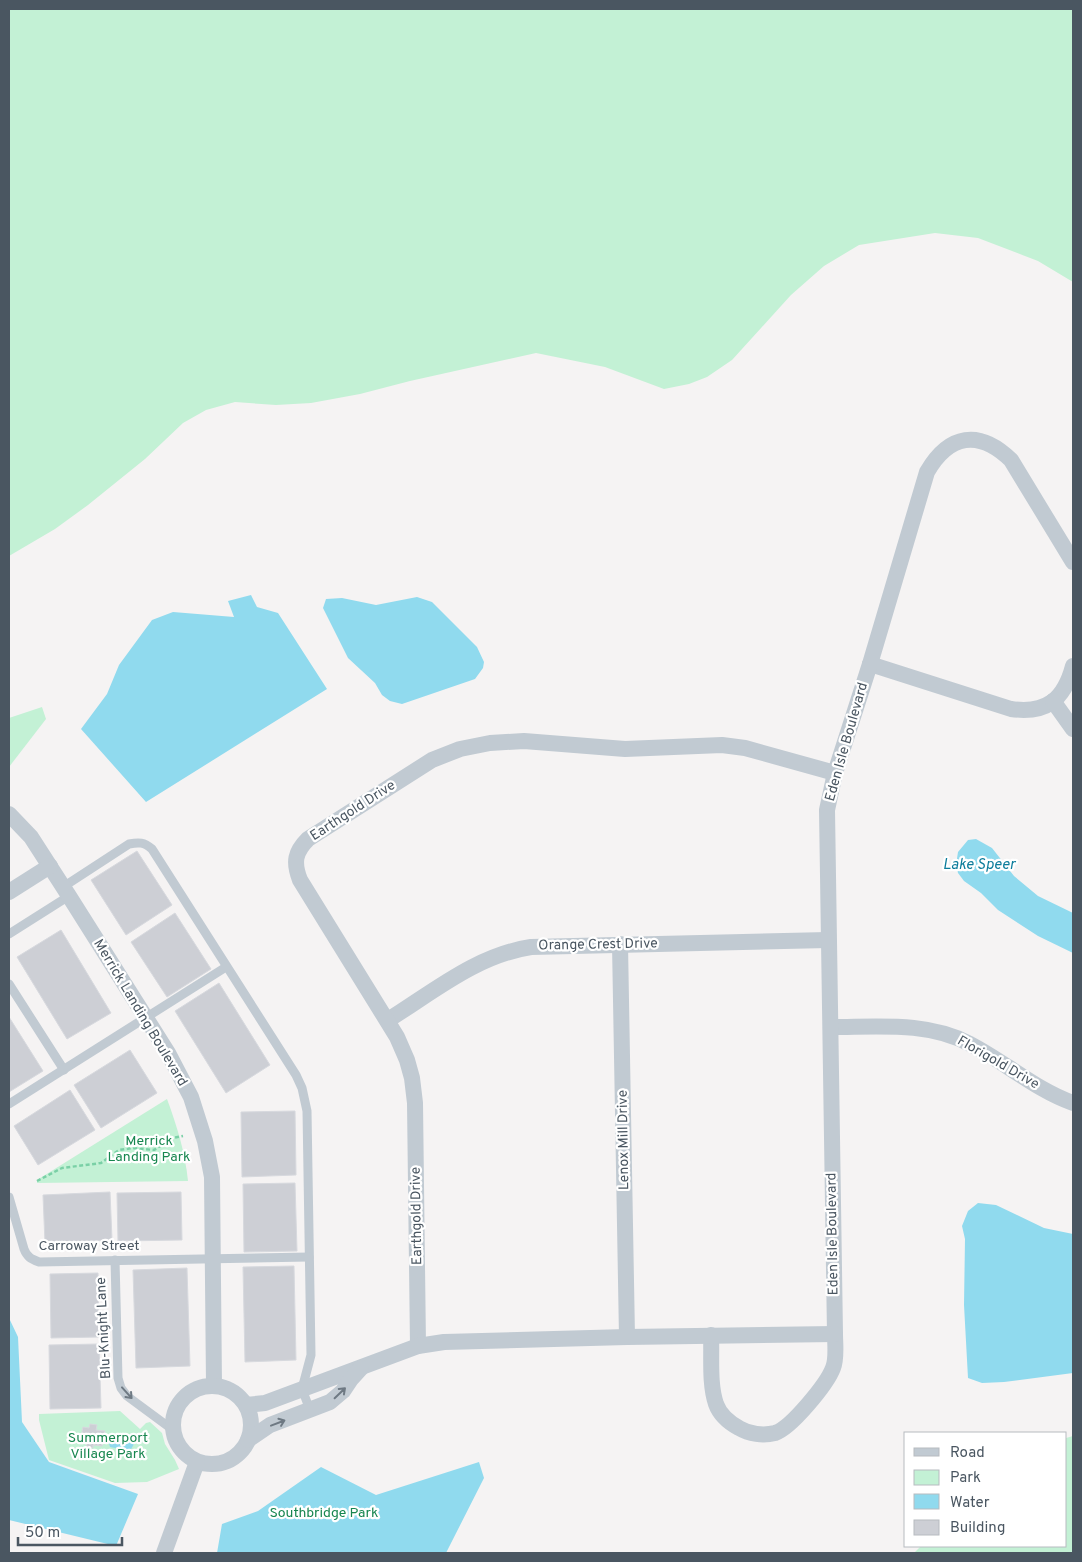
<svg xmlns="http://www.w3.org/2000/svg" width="1082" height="1562" font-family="Overpass,sans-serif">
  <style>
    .green { fill: #c3f1d5 }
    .water { fill: #90daee }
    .building { fill: #cdcfd5; stroke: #d7d9de }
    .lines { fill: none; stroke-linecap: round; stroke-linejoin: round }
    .path { stroke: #7ad0a6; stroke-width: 2.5; stroke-dasharray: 4 2.5; stroke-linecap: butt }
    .service { stroke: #c1cad2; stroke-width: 9 }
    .minor { stroke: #c1cad2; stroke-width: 16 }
    .oneway { stroke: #6e7983 }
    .labels { text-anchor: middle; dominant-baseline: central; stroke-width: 4.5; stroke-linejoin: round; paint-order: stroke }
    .street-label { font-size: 14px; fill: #4a5661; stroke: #fff }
    .park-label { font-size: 14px; fill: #17864f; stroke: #fff }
    .water-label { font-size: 15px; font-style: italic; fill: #0c7c9b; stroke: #fff }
  </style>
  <rect width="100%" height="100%" fill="#f5f3f3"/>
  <!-- green -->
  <g class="green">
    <polygon points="9,9 1073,9 1073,282 1038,261 978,238 935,233 859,245 824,266 791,295 732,360 707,377 689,384 664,389 605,367 536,353 410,381 360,394 311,403 276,405 235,402 206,410 183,423 145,459 88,505 55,529 9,556"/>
    <polygon points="42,707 46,719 9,767 9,718"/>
    <path d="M167 1099C177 1126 185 1152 188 1181L37 1183V1180Z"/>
    <polygon points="120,1411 140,1429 146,1423 150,1422 162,1433 165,1444 175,1460 179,1469 147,1482 115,1483 49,1460 39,1420 39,1414"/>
    <polygon points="1073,1436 1073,1553 914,1553 921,1546 1066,1546 1066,1438"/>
  </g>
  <!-- water -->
  <g class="water">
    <polygon points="251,595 257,607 278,613 327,689 146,802 81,729 107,694 119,665 152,620 173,612 234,617 228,601"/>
    <polygon points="417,597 432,602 477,647 484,662 483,668 475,679 402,704 390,701 382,695 375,683 348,658 323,608 326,599 342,598 376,605"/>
    <polygon points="976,839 992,848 1014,876 1038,896 1073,913 1073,953 1038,936 998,910 981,893 964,881 958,873 956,865 958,852 968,840"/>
    <polygon points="978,1203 996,1205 1044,1228 1073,1234 1073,1373 1004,1382 982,1383 968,1378 964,1305 965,1239 962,1226 968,1211"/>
    <polygon points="9,1318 18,1337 22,1422 49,1462 138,1494 116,1546 9,1520"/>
    <polygon points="113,1435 132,1438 134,1444 130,1451 110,1447 108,1440"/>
    <polygon points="479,1462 484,1478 446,1553 217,1553 222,1524 258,1511 321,1467 376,1495"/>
  </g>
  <!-- building -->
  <g class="building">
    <polygon points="137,851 172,905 126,935 91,880"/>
    <polygon points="175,913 211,969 167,997 131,942"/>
    <polygon points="61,930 111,1013 67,1039 17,957"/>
    <polygon points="219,983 270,1065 226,1093 175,1011"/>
    <polygon points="9,1017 43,1071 9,1092"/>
    <polygon points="130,1050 157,1093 101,1128 74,1085"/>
    <polygon points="70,1090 95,1130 38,1165 14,1126"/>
    <polygon points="295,1111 296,1175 242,1177 241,1112"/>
    <polygon points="295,1183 297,1251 244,1252 243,1184"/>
    <polygon points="110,1192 112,1240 45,1243 43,1195"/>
    <polygon points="181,1192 182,1240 118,1241 117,1193"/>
    <polygon points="294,1266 296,1360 245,1362 243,1267"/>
    <polygon points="187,1268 190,1366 136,1368 133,1270"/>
    <polygon points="98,1273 99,1337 51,1338 50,1274"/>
    <polygon points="99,1344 101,1408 50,1409 49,1345"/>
    <polygon points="90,1424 97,1425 96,1430 105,1431 102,1446 93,1445 93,1448 86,1447 87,1443 80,1442 83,1427 89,1428"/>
  </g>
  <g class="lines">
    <!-- path -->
    <polyline class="path" points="37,1181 62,1168 101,1163 119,1150 133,1148 154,1150 173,1138 183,1136"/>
    <!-- service -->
    <g class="service">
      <path d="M63 887 129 844C139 842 144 842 152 849L296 1075 302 1088 307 1111 311 1355 302 1389 310 1410"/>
      <polyline points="9,934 69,896"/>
      <polyline points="9,984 64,1070"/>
      <polyline points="9,1104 226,967"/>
      <path d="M9 1197 24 1249C27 1257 31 1259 39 1262L309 1257"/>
      <polyline points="115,1260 118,1378 121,1388 127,1396 173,1430"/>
    </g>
    <!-- minor -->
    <g class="minor">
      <path d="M870 664 1011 709C1046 714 1064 700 1073 666"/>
      <polyline points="1053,701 1073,729"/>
      <polyline points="9,814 31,837 69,896 168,1053 191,1097 205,1141 212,1177 214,1385"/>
      <polyline points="9,892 50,866"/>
      <polyline points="620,944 627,1337"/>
      <path d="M388 1020C433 992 477 955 531 947L828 940"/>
      <path d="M831 1027C876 1027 928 1021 970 1044 1005 1062 1036 1090 1073 1103"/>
      <path d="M711 1335C712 1357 709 1383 716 1404 720 1415 728 1422 739 1428 749 1434 763 1436 775 1433 791 1428 827 1384 833 1368 837 1359 835 1344 835 1334L827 810 835 773 870 664 927 472C949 434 979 429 1011 460L1073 562"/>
      <path d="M418 1346 415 1103 412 1078 407 1060 397 1037 300 880C293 862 295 852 308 839L432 760 460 749 490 743 524 741 625 749 722 745 745 748 835 773"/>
      <circle cx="212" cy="1425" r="39"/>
      <polyline points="246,1405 265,1403 418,1346 444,1342 627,1337 835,1334"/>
      <polyline points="248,1440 270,1425 330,1402 343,1391 351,1379 361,1368"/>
      <polyline points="164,1553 197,1462"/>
    </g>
  </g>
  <!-- one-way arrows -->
  <defs><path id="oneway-shaft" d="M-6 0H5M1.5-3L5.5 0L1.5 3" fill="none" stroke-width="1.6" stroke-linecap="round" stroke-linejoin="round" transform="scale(1.25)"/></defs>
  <g class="oneway">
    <use href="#oneway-shaft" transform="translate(127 1393) rotate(48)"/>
    <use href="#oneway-shaft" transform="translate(340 1393) rotate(-44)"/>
    <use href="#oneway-shaft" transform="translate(278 1423) rotate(-21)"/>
  </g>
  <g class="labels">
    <!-- street labels -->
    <g class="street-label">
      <text transform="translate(847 742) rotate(-74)">Eden Isle Boulevard</text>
      <text transform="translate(353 811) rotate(-33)">Earthgold Drive</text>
      <text transform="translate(598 945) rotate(-1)">Orange Crest Drive</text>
      <text transform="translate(140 1013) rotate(59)">Merrick Landing Boulevard</text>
      <text transform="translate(998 1063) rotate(30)">Florigold Drive</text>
      <text transform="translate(624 1140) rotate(-91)">Lenox Mill Drive</text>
      <text transform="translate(417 1216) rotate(-91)">Earthgold Drive</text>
      <text transform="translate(833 1234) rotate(-91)">Eden Isle Boulevard</text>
      <text x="89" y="1246">Carroway Street</text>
      <text transform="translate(104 1328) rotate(-93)">Blu-Knight Lane</text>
    </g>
    <!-- park labels -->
    <g class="park-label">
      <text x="149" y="1141">Merrick<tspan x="149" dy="16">Landing Park</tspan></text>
      <text x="108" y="1438">Summerport<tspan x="108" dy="16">Village Park</tspan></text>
      <text x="324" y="1513">Southbridge Park</text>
    </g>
    <!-- water labels -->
    <g class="water-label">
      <text x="979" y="865">Lake Speer</text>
    </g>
  </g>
  <!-- border -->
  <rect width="1082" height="1562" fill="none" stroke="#4a5661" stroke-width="20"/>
  <!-- legend -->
  <rect x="904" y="1432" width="162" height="115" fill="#ffffff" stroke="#b7bbc0"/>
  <rect x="914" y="1448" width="25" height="8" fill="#c1cad2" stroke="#b7bbc0"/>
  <text x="950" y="1457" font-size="15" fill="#4a5661">Road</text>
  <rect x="914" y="1470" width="25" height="15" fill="#c3f1d5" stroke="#b7bbc0"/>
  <text x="950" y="1482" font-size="15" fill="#4a5661">Park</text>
  <rect x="914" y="1494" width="25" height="15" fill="#90daee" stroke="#b7bbc0"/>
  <text x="950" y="1507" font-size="15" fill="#4a5661">Water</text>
  <rect x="914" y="1520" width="25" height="15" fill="#cdcfd5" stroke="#b7bbc0"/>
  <text x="950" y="1532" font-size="15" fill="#4a5661">Building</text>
  <!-- scale -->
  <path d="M18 1537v8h104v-8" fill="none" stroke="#4a5661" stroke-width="2.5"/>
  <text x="25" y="1537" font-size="15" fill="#4a5661" stroke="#ffffff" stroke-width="4" paint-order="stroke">50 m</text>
</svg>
